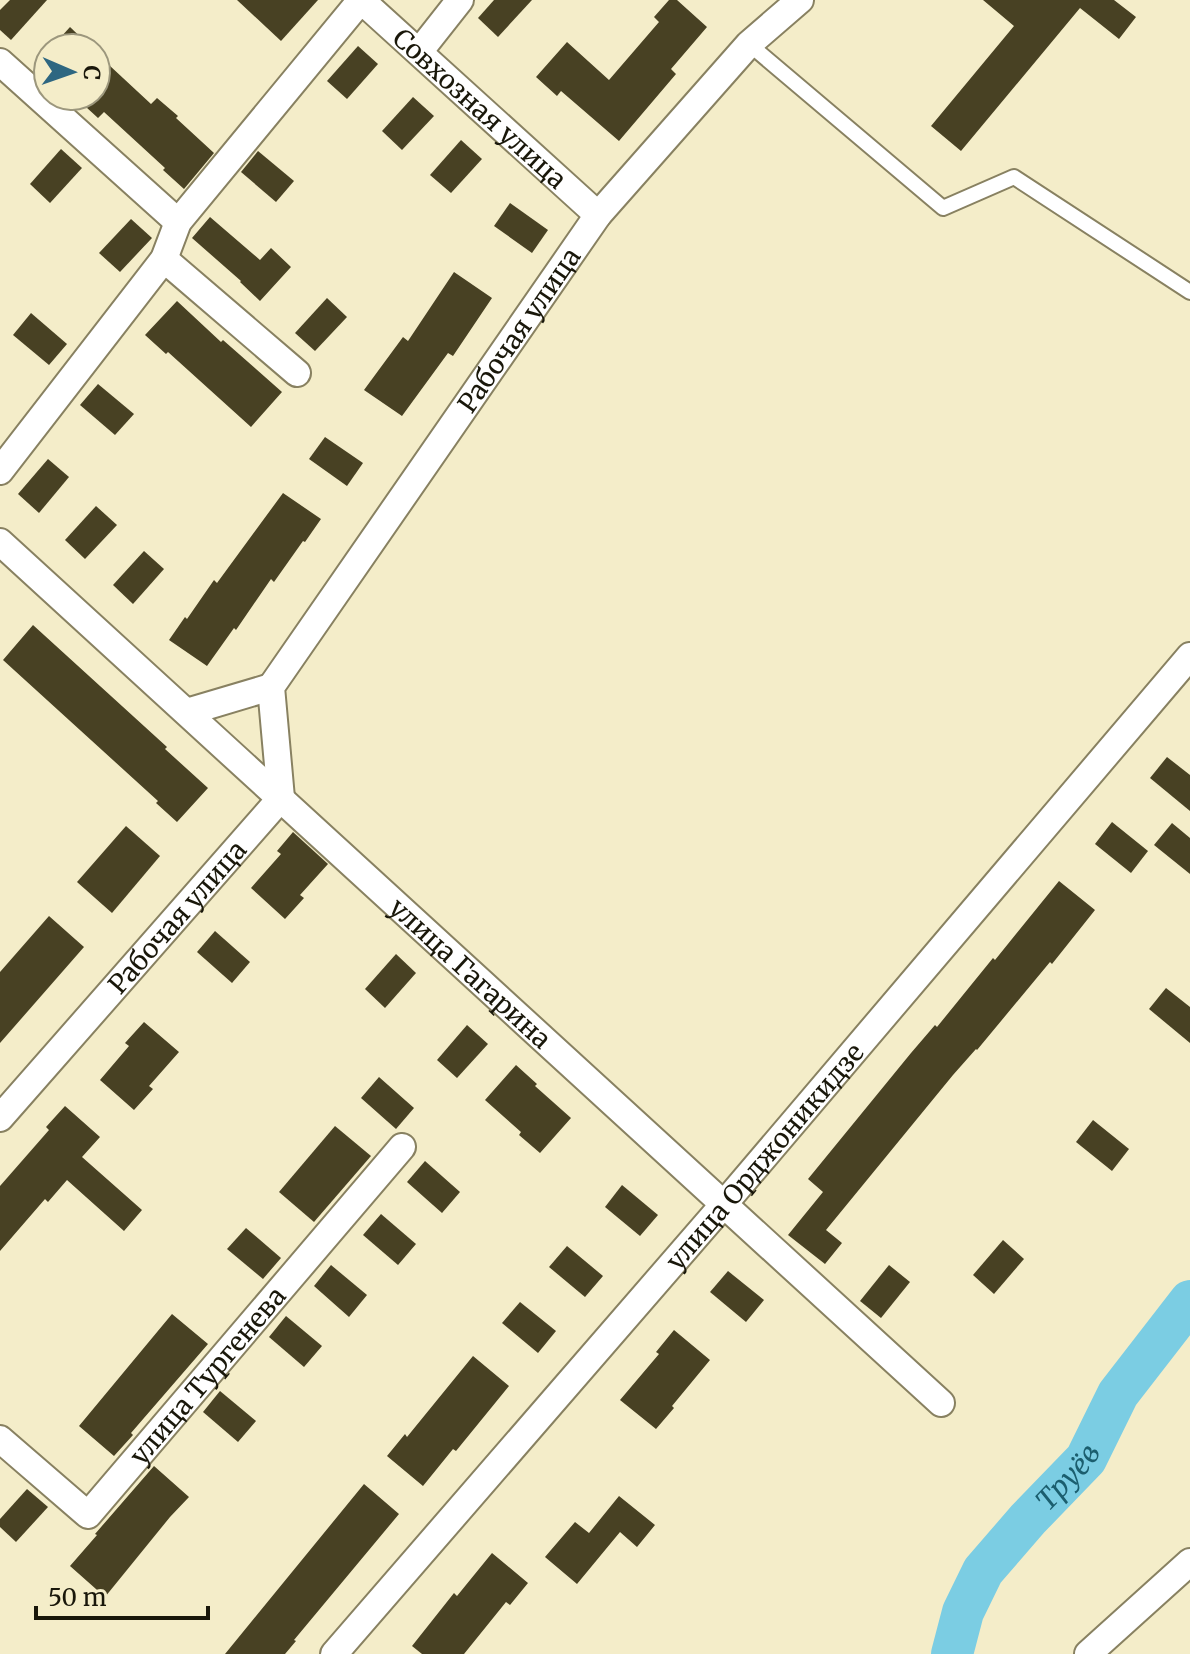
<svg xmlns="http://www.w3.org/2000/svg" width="1190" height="1654" font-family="Merriweather,serif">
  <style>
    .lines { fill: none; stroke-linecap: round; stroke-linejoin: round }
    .river { stroke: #7bcde3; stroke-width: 42 }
    .building { fill: #484123 }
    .lane-casing { stroke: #888161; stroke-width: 18 }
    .street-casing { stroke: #888161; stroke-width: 30 }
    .lane { stroke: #fff; stroke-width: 14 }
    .street { stroke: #fff; stroke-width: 26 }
    .labels { text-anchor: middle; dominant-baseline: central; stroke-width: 8; stroke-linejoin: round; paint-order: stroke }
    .street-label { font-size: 26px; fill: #19170a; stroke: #f4edc9 }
    .water-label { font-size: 28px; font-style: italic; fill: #1b5e6e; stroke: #f4edc9 }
  </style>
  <rect width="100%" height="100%" fill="#f4edc9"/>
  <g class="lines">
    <!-- river -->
    <path class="river" id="s1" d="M952 1654 963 1612 983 1571 1028 1519 1086 1459 1118 1394 1190 1301"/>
  </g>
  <!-- building -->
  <g class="building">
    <polygon points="10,0 47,0 11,40 0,30 0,10"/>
    <polygon points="237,0 318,0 281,41"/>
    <polygon points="494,0 532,0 498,37 478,18"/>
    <polygon points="669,0 677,0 707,27 671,69 676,74 619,141 561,91 557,96 536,77 567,42 609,80 659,22 654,17"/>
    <polygon points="983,0 1114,0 1136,17 1119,39 1080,8 961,151 931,126 1014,26"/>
    <polygon points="70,27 92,48 51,48"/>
    <polygon points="358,46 378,64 347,99 327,81"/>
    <polygon points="109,65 151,104 157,98 178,116 176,118 214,153 184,189 163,170 165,168 104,112 98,118 74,96 96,96 96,79"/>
    <polygon points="413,97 434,116 402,150 382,131"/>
    <polygon points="461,140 482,159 451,193 430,175"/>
    <polygon points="61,149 82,168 50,203 30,184"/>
    <polygon points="258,151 294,181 276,202 241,172"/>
    <polygon points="510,203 548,230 532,253 494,226"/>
    <polygon points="210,217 260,260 271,248 291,267 260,301 240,282 241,281 192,238"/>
    <polygon points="131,219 152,238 120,272 99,253"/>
    <polygon points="454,272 492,298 453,356 448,353 402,416 364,390 403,337 408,341"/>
    <polygon points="327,298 347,317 315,351 295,333"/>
    <polygon points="177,301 221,342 223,340 282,392 251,427 168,352 166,354 145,335"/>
    <polygon points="31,313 67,344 49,365 13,335"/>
    <polygon points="98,384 134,414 115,435 80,405"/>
    <polygon points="325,437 363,463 347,486 309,459"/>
    <polygon points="48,459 69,477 39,513 18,494"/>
    <polygon points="283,493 321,519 305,542 303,541 274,582 271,579 236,630 234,628 207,666 169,640 185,617 187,619 214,580 217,583"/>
    <polygon points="96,506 117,525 85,559 65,540"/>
    <polygon points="144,551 164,569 133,604 113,585"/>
    <polygon points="33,625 167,747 165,749 208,788 177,822 156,803 158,801 3,660"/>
    <polygon points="1167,757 1190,775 1190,811 1150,778"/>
    <polygon points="1112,822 1148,851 1131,873 1095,844"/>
    <polygon points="1172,823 1190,838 1190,874 1154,845"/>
    <polygon points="126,826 160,856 112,913 77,882"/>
    <polygon points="293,832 328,864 300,895 304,898 285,919 251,888 281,854 277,851"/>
    <polygon points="1059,881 1095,910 1052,964 1050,962 977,1050 976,1049 953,1075 826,1230 842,1243 825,1264 788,1235 823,1192 808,1179 911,1053 935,1025 937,1027 993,958 995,960"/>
    <polygon points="49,916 84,947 0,1043 0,972"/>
    <polygon points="215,931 250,962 232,983 197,952"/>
    <polygon points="396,954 416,973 385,1008 365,989"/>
    <polygon points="1166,988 1190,1007 1190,1043 1149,1009"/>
    <polygon points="144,1022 179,1052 149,1086 153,1089 134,1110 100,1080 129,1046 125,1043"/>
    <polygon points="467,1025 488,1044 457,1078 437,1060"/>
    <polygon points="516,1065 537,1084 535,1086 571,1118 540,1153 519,1135 521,1132 485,1100"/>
    <polygon points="379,1077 414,1108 396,1129 361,1098"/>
    <polygon points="65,1106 100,1137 82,1157 142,1210 124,1231 67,1180 48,1202 45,1199 0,1251 0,1186 49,1130 46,1127"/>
    <polygon points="1093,1120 1129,1149 1112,1171 1076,1142"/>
    <polygon points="335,1126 371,1156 314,1222 279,1192"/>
    <polygon points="425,1161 460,1192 442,1213 407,1182"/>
    <polygon points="622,1185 658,1215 640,1236 605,1207"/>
    <polygon points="381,1214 416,1244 398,1265 363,1235"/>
    <polygon points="246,1228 281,1258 263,1279 227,1249"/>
    <polygon points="1003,1240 1024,1259 994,1294 973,1275"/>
    <polygon points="567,1246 603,1276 585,1297 549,1267"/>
    <polygon points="331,1265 367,1295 349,1317 314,1286"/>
    <polygon points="889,1265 910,1282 881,1318 860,1301"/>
    <polygon points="728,1271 764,1300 746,1322 710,1292"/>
    <polygon points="520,1302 556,1331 538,1353 502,1323"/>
    <polygon points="172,1314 208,1344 131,1433 133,1435 114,1456 79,1426"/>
    <polygon points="286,1316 322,1346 304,1367 269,1337"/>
    <polygon points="674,1330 710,1360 672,1406 674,1408 656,1429 620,1400 659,1354 656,1352"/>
    <polygon points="473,1356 509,1386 456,1451 453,1449 423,1486 387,1456 405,1434 407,1437"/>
    <polygon points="220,1391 256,1421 238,1442 203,1412"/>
    <polygon points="154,1466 189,1497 170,1517 105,1597 70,1566 97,1535 95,1534"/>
    <polygon points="364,1484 399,1514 294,1640 296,1641 285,1654 225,1654"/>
    <polygon points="27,1489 48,1507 16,1542 0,1527 0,1519"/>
    <polygon points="619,1496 655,1525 637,1547 620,1532 577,1584 545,1557 575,1522 589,1533"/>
    <polygon points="492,1553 528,1583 510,1605 506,1602 464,1654 422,1654 412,1646 454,1593 457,1596"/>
  </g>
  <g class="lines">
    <!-- lane casing -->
    <g class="lane-casing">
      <polyline id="lane" points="749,44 943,208 1014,177 1190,292"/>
    </g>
    <!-- street casing -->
    <g class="street-casing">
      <g id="street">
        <polyline points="419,52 460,0"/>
        <polyline points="0,62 178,222"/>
        <polyline points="164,259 297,373"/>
        <path id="s2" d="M0 471 164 259 178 222 361 0 598 215"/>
        <path id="s3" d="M0 542 941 1403"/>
        <polyline points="187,712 271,687"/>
        <path id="s4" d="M0 1118 281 798 271 687 598 215 749 44 800 0"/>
        <path id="s5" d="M0 1439 88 1515 402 1147"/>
        <path id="s6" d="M334 1654 724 1204 1190 656"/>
        <polyline points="1088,1654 1190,1562"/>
      </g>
    </g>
    <!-- lane -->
    <use href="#lane" class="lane"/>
    <!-- street -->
    <use href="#street" class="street"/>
  </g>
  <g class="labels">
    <!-- street labels -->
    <g class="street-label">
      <text stroke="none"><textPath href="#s2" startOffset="756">Совхозная улица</textPath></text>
      <text stroke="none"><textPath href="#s4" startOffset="972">Рабочая улица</textPath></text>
      <text stroke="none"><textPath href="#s4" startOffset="268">Рабочая улица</textPath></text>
      <text stroke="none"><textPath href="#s3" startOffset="638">улица Гагарина</textPath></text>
      <text stroke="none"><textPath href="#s6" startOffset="658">улица Орджоникидзе</textPath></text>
      <text stroke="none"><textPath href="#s5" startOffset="300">улица Тургенева</textPath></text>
    </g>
    <!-- water labels -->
    <g class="water-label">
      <text stroke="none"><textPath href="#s1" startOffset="216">Труёв</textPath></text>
    </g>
  </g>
  <!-- north arrow -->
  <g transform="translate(72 72) rotate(92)"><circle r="38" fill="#f4edc9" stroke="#9c977d" stroke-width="2"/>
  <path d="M0-6L14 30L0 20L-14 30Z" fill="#2e6781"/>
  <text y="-12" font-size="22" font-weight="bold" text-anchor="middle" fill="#19170a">С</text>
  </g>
  <!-- scale -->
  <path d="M36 1606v12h172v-12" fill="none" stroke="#19170a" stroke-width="4"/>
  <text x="48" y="1606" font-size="24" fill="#19170a" stroke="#f4edc9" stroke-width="6" paint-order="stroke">50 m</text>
</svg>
